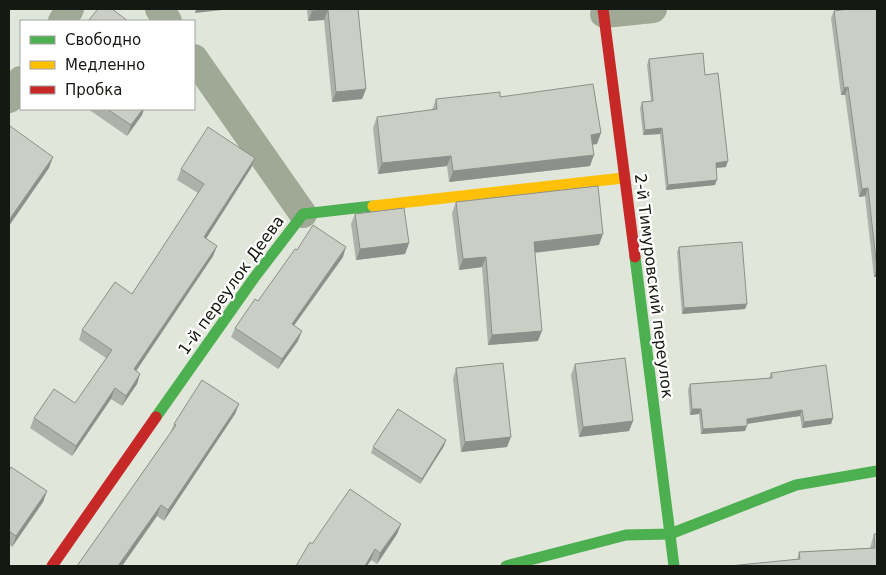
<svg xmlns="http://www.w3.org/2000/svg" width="886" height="575" font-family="'DejaVu Sans',sans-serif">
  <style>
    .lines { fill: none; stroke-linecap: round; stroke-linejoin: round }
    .street { stroke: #a0a896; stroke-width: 28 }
    .fast { stroke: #4caf50; stroke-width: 11 }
    .slow { stroke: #ffc107; stroke-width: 11 }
    .jam { stroke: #c62828; stroke-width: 11 }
    .wall { fill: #aeb1a9 }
    .shaded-wall { fill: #8d908a }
    .building { fill: #cacec5; stroke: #8d908a }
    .labels { text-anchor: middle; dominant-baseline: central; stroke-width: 4.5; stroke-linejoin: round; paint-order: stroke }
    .street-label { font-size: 16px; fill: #161912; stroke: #fff }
  </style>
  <rect width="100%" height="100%" fill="#e1e6da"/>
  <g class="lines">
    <!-- street -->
    <g class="street">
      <polyline points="159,9 168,21"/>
      <polyline points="604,14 653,9"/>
      <polyline points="62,21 70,9"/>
      <polyline points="194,58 303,214"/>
      <polyline points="9,99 21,80"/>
    </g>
    <!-- fast -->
    <g class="fast">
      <polyline points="635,257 674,566"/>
      <polyline points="156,417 254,278 303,214 373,206"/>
      <polyline points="506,566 626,535 670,534 796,485 877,471"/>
    </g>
    <!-- slow -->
    <polyline class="slow" points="373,206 623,178"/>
    <!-- jam -->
    <g class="jam">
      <polyline points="603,9 635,257"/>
      <polyline points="52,566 156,417"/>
    </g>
  </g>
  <!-- wall -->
  <g class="wall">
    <polygon points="307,9 358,9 366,89 362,99 332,102 324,20 308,21"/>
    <polygon points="877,9 877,277 874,277 865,196 859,197 845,95 841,95 831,18 834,11"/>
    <polygon points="649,59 705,75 726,167 716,168 715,185 666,190 660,134 643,135 640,108 642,102 651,101 647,65"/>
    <polygon points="500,97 597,144 592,145 590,166 449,182 447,166 378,174 373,128 377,117 432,110 436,99"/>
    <polygon points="88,109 144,109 142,115 127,136"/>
    <polygon points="255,158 251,168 206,239 217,246 213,256 136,371 140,374 137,384 122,406 111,399 72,456 30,428 34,418 75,403 106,358 79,340 82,330 132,294 198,193 177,180 181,169"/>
    <polygon points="456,202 599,245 535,253 538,341 488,345 482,267 459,270 452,213"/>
    <polygon points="355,214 409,243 405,254 356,260 351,224"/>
    <polygon points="679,247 747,304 745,309 682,314 677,252"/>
    <polygon points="297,250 343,257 294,325 298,341 278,369 231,337 235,328 258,301"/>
    <polygon points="575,364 633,421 629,431 579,437 571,375"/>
    <polygon points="456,368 507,447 461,452 453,379"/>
    <polygon points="771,373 833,418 831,424 802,428 800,416 747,424 745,431 701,434 699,414 690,415 688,390 690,384 769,378"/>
    <polygon points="239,404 235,414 164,521 157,516 122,566 77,566 170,433 174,424"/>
    <polygon points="444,446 420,484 371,453 373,447"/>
    <polygon points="9,471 47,491 43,502 12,547 9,544"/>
    <polygon points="401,524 397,534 377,564 371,560 367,566 296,566 312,544"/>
    <polygon points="874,534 877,566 797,560 799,552 870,548"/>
  </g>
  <!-- shaded-wall -->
  <g class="shaded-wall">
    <polygon points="196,9 231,9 195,13"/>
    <polygon points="328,10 324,20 308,21 312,11"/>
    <polygon points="848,87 845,95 841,95 844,88"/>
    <polygon points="366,89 362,99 332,102 336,92"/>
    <polygon points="143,109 144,109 142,115 127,136 131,125"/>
    <polygon points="662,128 660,134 643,135 645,130"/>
    <polygon points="601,133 597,144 587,145 591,135"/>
    <polygon points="594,155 590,166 449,182 453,171"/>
    <polygon points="451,156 447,166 378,174 382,163"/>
    <polygon points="53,157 49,168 9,226 9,220"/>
    <polygon points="255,158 251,168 200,248 204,237"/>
    <polygon points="728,161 726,167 714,168 716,163"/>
    <polygon points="717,180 715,185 666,190 668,185"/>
    <polygon points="868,188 865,196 859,197 862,189"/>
    <polygon points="603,234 599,245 530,253 534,242"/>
    <polygon points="409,243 405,254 356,260 360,249"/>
    <polygon points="217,246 213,256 130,380 134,369"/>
    <polygon points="346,247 343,257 288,334 292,324"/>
    <polygon points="486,257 482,267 459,270 463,259"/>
    <polygon points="877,269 877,277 874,277"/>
    <polygon points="747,304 745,309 682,314 684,308"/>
    <polygon points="302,331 298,341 278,369 282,359"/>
    <polygon points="542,331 538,341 488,345 492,335"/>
    <polygon points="140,374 137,384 122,406 126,396"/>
    <polygon points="115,388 111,399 72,456 76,446"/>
    <polygon points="239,404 235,414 164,521 168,510"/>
    <polygon points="692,409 701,409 699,414 690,415"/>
    <polygon points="802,410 800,416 745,424 747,419"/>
    <polygon points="833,418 831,424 802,428 804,422"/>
    <polygon points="633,421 629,431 579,437 583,427"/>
    <polygon points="747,426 745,431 701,434 703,429"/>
    <polygon points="511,437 507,447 461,452 465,442"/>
    <polygon points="446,440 444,446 420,484 422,479"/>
    <polygon points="47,491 43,502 12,547 16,536"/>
    <polygon points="161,505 157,516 122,566 118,566"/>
    <polygon points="401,524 397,534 377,564 380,553"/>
    <polygon points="375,549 371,560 367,566 365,566"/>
  </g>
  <!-- building -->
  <g class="building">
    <polygon points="98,9 112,9 128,21 88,21"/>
    <polygon points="312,9 358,9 366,89 336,92 328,10 312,11"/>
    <polygon points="848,9 877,9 877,269 868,188 862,189 848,87 844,88 834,11"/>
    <polygon points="703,53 705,75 718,73 728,161 716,163 717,180 668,185 662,128 645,130 642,102 653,101 649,59"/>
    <polygon points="593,84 601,133 591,135 594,155 453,171 451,156 382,163 377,117 437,109 436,99 500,92 500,97"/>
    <polygon points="107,109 143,109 131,125"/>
    <polygon points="10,126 53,157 9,220 9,128"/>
    <polygon points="208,127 255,158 204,237 217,246 134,369 140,374 126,396 115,388 76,446 34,418 54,389 75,403 112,350 82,330 115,282 132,294 204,184 181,169"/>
    <polygon points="598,186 603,234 534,242 542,331 492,335 486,257 463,259 456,202"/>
    <polygon points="404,208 409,243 360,249 355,214"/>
    <polygon points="313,225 346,247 292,324 302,331 282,359 235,328 255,299 258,301 295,249 297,250"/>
    <polygon points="742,242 747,304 684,308 679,247"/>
    <polygon points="625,358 633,421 583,427 575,364"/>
    <polygon points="503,363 511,437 465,442 456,368"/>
    <polygon points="826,365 833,418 804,422 802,410 747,419 747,426 703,429 701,409 692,409 690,384 772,378 771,373"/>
    <polygon points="202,380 239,404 168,510 161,505 118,566 77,566 176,425 174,424"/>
    <polygon points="398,409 446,440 422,479 373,447"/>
    <polygon points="11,467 47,491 16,536 9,531 9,471"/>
    <polygon points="350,489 401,524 380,553 375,549 365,566 296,566 310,542 312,544"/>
    <polygon points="874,534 877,534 877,566 729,566 800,559 799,552 875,548"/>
  </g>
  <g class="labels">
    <!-- street labels -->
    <g class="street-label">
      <text transform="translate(231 285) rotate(-54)">1-й переулок Деева</text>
      <text transform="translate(654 286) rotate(83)">2-й Тимуровский переулок</text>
    </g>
  </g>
  <!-- border -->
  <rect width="886" height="575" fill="none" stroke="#161912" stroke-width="20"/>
  <!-- legend -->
  <rect x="20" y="20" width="175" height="90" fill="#ffffff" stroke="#a2a3a0"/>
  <rect x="30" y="36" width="25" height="8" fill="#4caf50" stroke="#a2a3a0"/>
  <text x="65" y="45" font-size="15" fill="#161912">Свободно</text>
  <rect x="30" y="61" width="25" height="8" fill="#ffc107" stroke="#a2a3a0"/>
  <text x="65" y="70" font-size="15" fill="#161912">Медленно</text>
  <rect x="30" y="86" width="25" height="8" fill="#c62828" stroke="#a2a3a0"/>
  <text x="65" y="95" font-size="15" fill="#161912">Пробка</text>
</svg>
